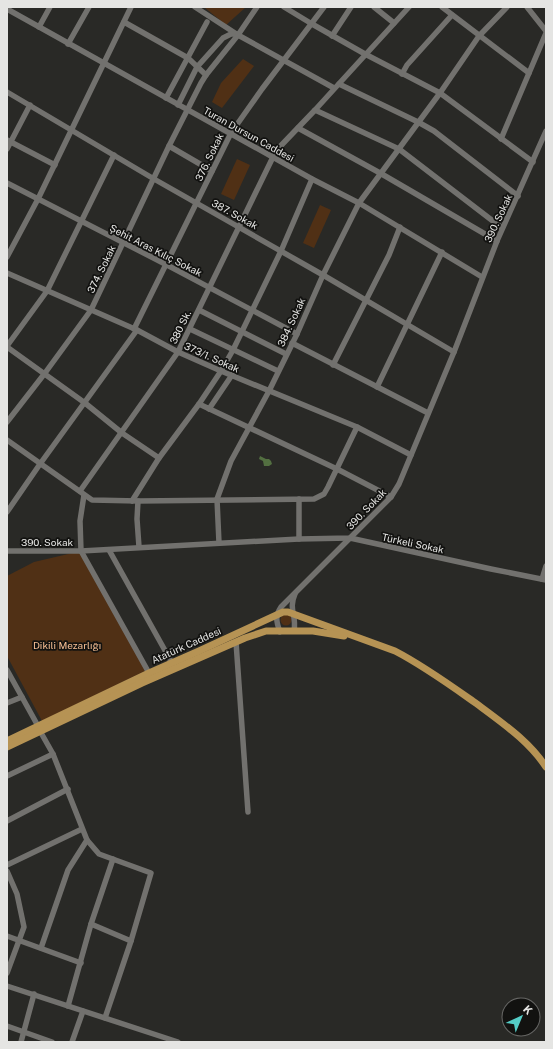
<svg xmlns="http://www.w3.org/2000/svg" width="553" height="1049" font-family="'Public Sans',sans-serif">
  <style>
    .green { fill: #503015 }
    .water { fill: #536f41 }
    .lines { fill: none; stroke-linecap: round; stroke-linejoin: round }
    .minor { stroke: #72716e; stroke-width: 5.5 }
    .major { stroke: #b69354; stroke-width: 7 }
    .labels { text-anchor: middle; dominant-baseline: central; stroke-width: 3.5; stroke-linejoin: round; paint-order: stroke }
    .street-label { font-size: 10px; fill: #e5e5e3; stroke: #121210 }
    .park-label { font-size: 10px; fill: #f7bf94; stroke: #121210 }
  </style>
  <rect width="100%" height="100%" fill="#292926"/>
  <!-- green -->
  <g class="green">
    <polygon points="204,7 246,7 226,25"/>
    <polygon points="243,59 254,66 222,108 212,102 221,83"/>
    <polygon points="237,159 250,165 234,200 221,194"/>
    <polygon points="320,205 331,210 314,248 303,243"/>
    <polygon points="81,551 147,670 42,721 7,656 7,576 34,562"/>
    <circle cx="286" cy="620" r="5.5"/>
  </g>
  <!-- water -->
  <polygon class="water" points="260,456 266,459 269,459 271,461 272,464 269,466 264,466 263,461 259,459"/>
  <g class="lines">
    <!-- minor -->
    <g class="minor">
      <polyline points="195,7 238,35 334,88"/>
      <polyline points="284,7 312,24 365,54 440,93 533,162"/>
      <polyline points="374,7 394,23"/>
      <polyline points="442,7 529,73"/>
      <polyline points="527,7 546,31"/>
      <polyline points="7,9 312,179 359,203 482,277"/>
      <polyline points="124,22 188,58 206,75"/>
      <polyline points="39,27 50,7"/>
      <polyline points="332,36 351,7"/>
      <polyline points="68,44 89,7"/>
      <polyline points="402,74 407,65 452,15"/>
      <polyline points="339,84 418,122 434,131 518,196"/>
      <polyline points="7,92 154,179 323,275 454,352"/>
      <polyline points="166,98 207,22"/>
      <polyline points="178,105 197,67 223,38 231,34 236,34"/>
      <polyline points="315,110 399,149 502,228"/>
      <polyline points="298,128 380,173 497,241"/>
      <polyline points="501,139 546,33"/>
      <polyline points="7,140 55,165"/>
      <polyline points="169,146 212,171"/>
      <polyline points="7,149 30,105"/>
      <polyline points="271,156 315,110 409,7"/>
      <polyline points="7,183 167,265 297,334"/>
      <polyline points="7,257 38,199 131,7"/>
      <polyline points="7,273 137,330 178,352 221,371 357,427 411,455"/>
      <polyline points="199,310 286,354"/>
      <polyline points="134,329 231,133 262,89 324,7"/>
      <polyline points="190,329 278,371"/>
      <polyline points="292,343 428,413"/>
      <polyline points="7,346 47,291 114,155"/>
      <polyline points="7,347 85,403 122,433 159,458"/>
      <polyline points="333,365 389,255 400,227"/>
      <polyline points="377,387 442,252"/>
      <polyline points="199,404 337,469 391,497"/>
      <polyline points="209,409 232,375"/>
      <polyline points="7,422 45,373 91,310 169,146 201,83 206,75 238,35 257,7"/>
      <polyline points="7,440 92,500 138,501 314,499 324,494 328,487 357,427"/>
      <polyline points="80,491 178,352 273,157"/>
      <polyline points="84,495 80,521 81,551 149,673"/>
      <polyline points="132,501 159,458 199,404 221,371 233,350 281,251 312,179"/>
      <polyline points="138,501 137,519 139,547"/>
      <polyline points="7,512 40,464 137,330"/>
      <polyline points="299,539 299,499"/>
      <polyline points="219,543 217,499 231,461 269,391 297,334 323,275 359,203 440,93 479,36 507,7"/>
      <polyline points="109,550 172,663"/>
      <polyline points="7,551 81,551 299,539 350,538 391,497 399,484 454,352 497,241 546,131"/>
      <polyline points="542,579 546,566"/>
      <path d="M294 631C297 615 288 610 295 594"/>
      <path d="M280 632C276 621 275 616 281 607L350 538 491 569 546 580"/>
      <polyline points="236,642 248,812"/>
      <polyline points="7,670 38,726"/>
      <polyline points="7,703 22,697"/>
      <polyline points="40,731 53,754 87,840 99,854 151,873 131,941 105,1018"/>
      <polyline points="7,776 53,754"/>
      <polyline points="7,821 68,789"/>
      <polyline points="7,865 82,829"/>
      <polyline points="7,871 17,894 24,927 7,973"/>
      <polyline points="91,924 131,941"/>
      <polyline points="7,936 81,963"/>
      <polyline points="41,948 68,870 87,840"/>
      <polyline points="7,986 178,1042"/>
      <polyline points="68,1006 91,924 113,859"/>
      <polyline points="7,1026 52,1042"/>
      <polyline points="21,1042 34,994"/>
      <polyline points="72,1042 83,1011"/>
    </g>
    <!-- major -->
    <g class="major">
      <path d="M7 741 149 673 199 651 283 612H288L395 651C424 666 450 685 477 704 502 723 528 740 546 767"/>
      <polyline points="7,747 142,683 245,638 266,631 313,631 344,636"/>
    </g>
  </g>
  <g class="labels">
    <!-- street labels -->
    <g class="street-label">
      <text transform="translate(249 134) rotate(29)">Turan Dursun Caddesi</text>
      <text transform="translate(209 157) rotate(-64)">376. Sokak</text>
      <text transform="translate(235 214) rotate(29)">387. Sokak</text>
      <text transform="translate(498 218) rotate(-65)">390. Sokak</text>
      <text transform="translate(156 250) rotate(27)">Şehit Aras Kılıç Sokak</text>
      <text transform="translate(101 269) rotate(-64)">374. Sokak</text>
      <text transform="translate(291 322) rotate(-65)">384. Sokak</text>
      <text transform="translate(180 327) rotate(-64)">380 Sk.</text>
      <text transform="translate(212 357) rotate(24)">373/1. Sokak</text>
      <text transform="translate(366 509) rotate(-46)">390. Sokak</text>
      <text x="47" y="542">390. Sokak</text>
      <text transform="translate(413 543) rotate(12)">Türkeli Sokak</text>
      <text transform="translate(186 645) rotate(-24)">Atatürk Caddesi</text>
    </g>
    <!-- park labels -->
    <g class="park-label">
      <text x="67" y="645">Dikili Mezarlığı</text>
    </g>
  </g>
  <!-- border -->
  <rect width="553" height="1049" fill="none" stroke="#e5e5e3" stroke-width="16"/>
  <!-- north arrow -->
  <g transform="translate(521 1017) rotate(44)"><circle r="19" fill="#121210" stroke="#666664"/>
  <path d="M0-3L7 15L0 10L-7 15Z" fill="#54cdc7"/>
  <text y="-6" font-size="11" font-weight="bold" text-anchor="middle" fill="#e5e5e3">K</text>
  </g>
</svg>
